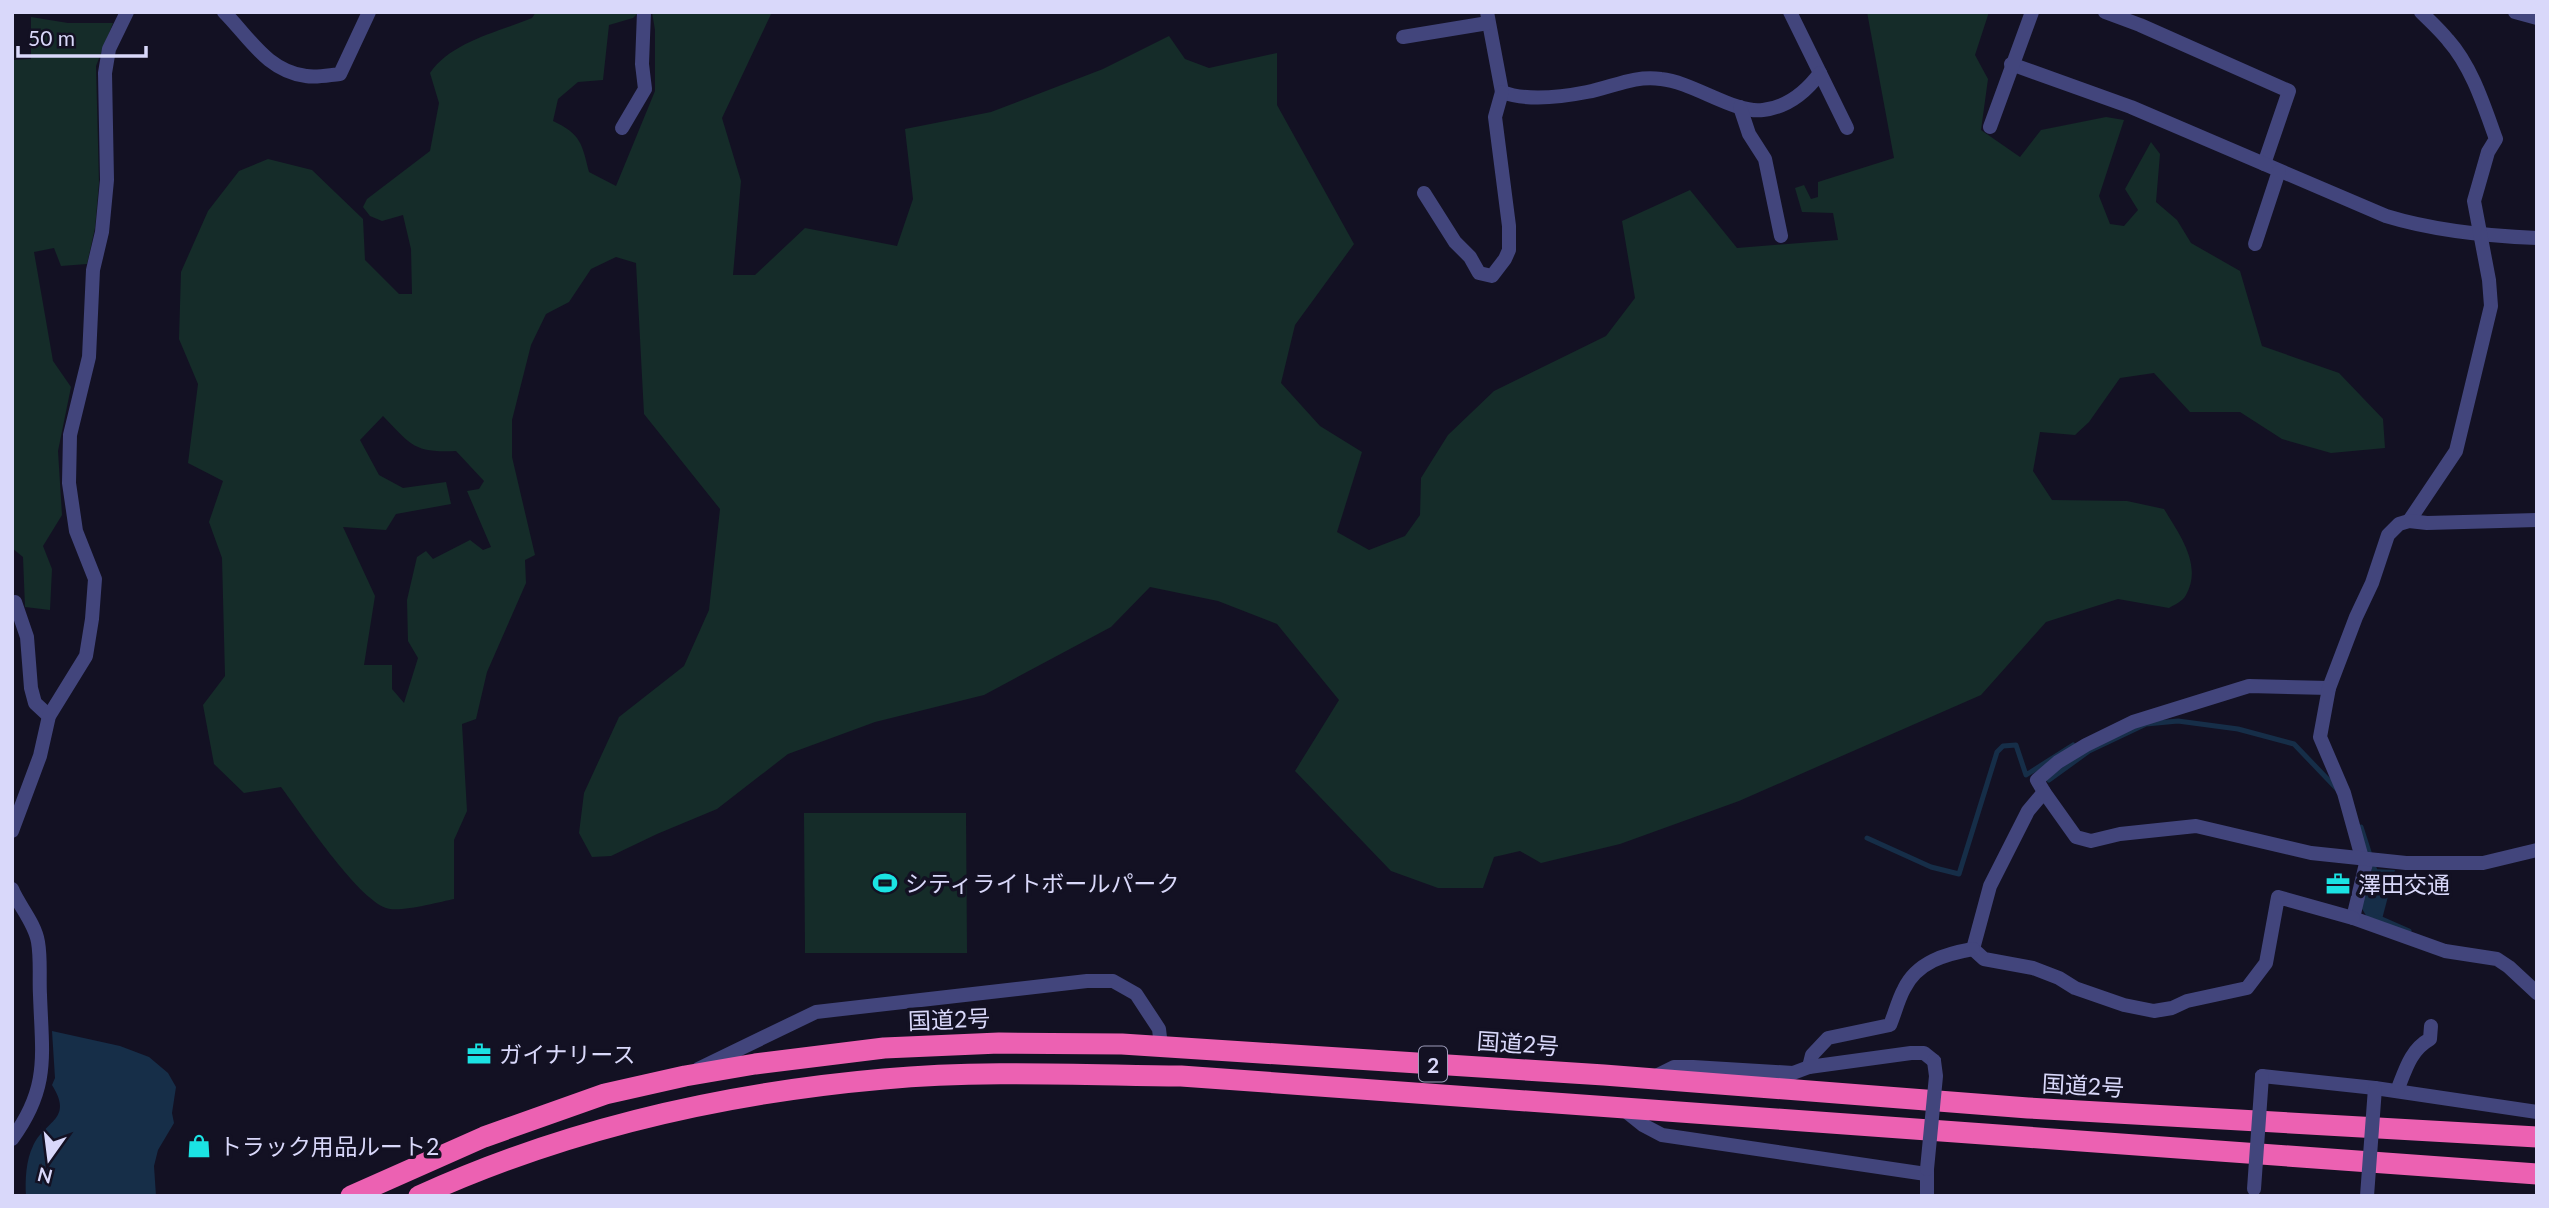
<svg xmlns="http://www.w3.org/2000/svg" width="2549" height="1208" font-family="Lato,'Noto Sans JP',sans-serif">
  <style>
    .green { fill: #152c29; fill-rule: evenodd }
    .water { fill: #162e48 }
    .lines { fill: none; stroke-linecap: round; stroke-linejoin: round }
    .stream { stroke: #162e48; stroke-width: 5 }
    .street { stroke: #42457c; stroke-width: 14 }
    .highway { stroke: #ec61b2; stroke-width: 21 }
    .street-bridge { stroke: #42457c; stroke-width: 14 }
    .labels { text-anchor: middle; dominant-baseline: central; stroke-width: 7; stroke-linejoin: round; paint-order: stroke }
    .shield { fill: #131123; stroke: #9e9cba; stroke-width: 2 }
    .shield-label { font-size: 21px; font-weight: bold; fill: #d9d8fa }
    .poi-label { font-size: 23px; fill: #d9d8fa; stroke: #131123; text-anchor: start }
    .street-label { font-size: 23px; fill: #d9d8fa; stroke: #131123 }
  </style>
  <rect width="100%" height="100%" fill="#131123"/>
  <!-- green -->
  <g class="green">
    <path d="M536 12H639L633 18 609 25 603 80 578 82 558 99 553 121C581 134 582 144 589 172L616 186 655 91V30L652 12H772L722 118 741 181 733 275H755L805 228 897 246 913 199 905 129 991 112 1103 69 1169 36 1185 59 1209 68 1277 53V105L1354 244 1295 325 1281 383 1320 426 1362 452 1337 532 1369 550 1405 536 1420 515 1421 478 1448 435 1494 391 1606 336 1635 298 1622 221 1690 190 1737 248 1838 240 1833 213 1802 212 1795 188 1804 185 1811 199 1818 197V182L1894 158 1867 12H1989L1975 55 1988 79 1981 130 2020 157 2041 130 2106 117 2124 120 2099 196 2110 224 2124 226 2138 210 2125 189 2151 142 2160 154 2156 202 2177 220 2191 243 2240 271 2262 346 2339 373 2383 419 2385 448 2331 453 2282 439 2240 412H2190L2154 373 2120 378 2089 422 2075 435 2040 432 2033 471 2052 500 2127 501 2164 509C2179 534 2203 565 2186 595 2183 601 2174 605 2169 608L2118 599 2046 622 1981 695 1739 801 1620 844 1541 863 1520 851 1494 857 1483 888H1438L1391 871 1295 771 1339 700 1277 624 1218 601 1150 587 1111 627 984 695 875 722 788 754 717 809 657 834 611 856 592 857 579 833 584 793 619 717 684 666 709 610 720 509 644 414 636 263 616 257 591 269 569 302 546 314 531 345 512 420V457L535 555 525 560 526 583 487 672 476 719 462 724 467 811 454 840V899C439 902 399 913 386 908 356 897 302 815 281 787L244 793 214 764 203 705 225 676 222 558 209 522 223 481 188 463 198 384 179 339 181 272 208 211 239 171 268 159 312 170 363 219 365 260 399 294H412L411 249 403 215 382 221 370 216 363 207 367 199 430 151 439 103 430 73C451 42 498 32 532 18ZM383 416C411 445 414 453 456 451L484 481 479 489 467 491 491 547 483 550 470 540 433 559 426 551 417 557 407 600 408 641 418 658 404 703 392 689V665H364L375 596 343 527 386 530 396 514 451 504 446 482 403 488 379 475 360 440Z"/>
    <polygon points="31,17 68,23 113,23 96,66 99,183 95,228 87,264 61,266 54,248 34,252 53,361 71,387 58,451 62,515 43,546 52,569 50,610 25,607 23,557 12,548 12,60 31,59"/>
    <polygon points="804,813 966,813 967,953 805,953"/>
  </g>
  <!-- water -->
  <g class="water">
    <polygon points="2372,869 2395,870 2381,923 2368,919 2361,907"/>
    <path d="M52 1031 120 1046 149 1057 168 1073 176 1087 172 1113 174 1123 158 1150 154 1166 156 1196H26C25 1180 26 1160 33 1146 45 1120 74 1120 52 1085L55 1078Z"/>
  </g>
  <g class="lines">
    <!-- stream -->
    <g class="stream">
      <polyline points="2049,780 2089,751 2146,724 2178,721 2238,729 2294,744 2338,790"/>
      <polyline points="2361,827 2376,874"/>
      <polyline points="1867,838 1931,867 1959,874 1997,752 2003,746 2016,745 2026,775 2073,745"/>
      <polyline points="2377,917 2409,931"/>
    </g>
    <!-- street -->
    <g class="street">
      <path d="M224 12C249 37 267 71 306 76 317 78 329 75 340 74L369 12"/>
      <path d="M1487 12 1502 92C1526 101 1562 97 1587 92 1613 87 1634 75 1661 79 1693 82 1735 114 1763 110 1788 107 1806 92 1820 73L1790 12"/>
      <polyline points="2105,12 2140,25 2289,91 2264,164"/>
      <polyline points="2515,12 2537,18"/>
      <polyline points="1403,37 1488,23"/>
      <path d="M2011 64 2131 107 2386 216C2435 231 2486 236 2537 238"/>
      <polyline points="1820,73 1847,128"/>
      <polyline points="1740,107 1749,134 1765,159 1781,236"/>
      <polyline points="1990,127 2032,12"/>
      <polyline points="622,128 645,89 642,64 644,12"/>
      <polyline points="1424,193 1455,242 1470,257 1479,273 1492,276 1505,259 1509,250 1509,226 1495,117 1502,92"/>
      <polyline points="2255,244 2279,171"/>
      <path d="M2409 521 2456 451 2491 306 2489 280 2474 201 2488 152 2496 139C2484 106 2472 67 2448 40 2440 30 2430 21 2421 12"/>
      <polyline points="15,602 27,637 31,688 35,703 49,716"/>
      <polyline points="2044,792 2037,780 2058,762 2086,745 2133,722 2249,686 2329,688"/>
      <polyline points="12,831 40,756 49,716 86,656 92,619 95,579 76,531 69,483 70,435 89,357 93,270 102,232 107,180 105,73 109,49 127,12"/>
      <polyline points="2362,858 2344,793 2320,737 2329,688 2356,617 2372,583 2388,535 2399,524 2409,521 2427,523 2537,520"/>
      <polyline points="2367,859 2353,918 2445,951 2497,959 2509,967 2537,993"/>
      <path d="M12 889C19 906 35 923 38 942 41 959 39 978 40 995 42 1055 50 1087 12 1139"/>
      <polyline points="1973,949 1990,886 2028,811 2044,792 2076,837 2091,841 2120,834 2196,826 2311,853 2406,863 2483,863 2537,850"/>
      <polyline points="1973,949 1984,959 2033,968 2059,978 2075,988 2124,1005 2154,1011 2172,1008 2187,1001 2247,988 2266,963 2278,897 2353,918"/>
      <path d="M1809 1067 1812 1055 1828 1038 1890 1025C1895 1013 1898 1000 1904 989 1917 962 1945 954 1973 949"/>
      <polyline points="698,1069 816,1012 1087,981 1113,981 1136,994 1159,1029 1161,1046"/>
      <polyline points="2262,1076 2375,1088 2537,1112"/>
      <polyline points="1652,1078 1674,1067 1693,1067 1793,1073 1809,1067 1911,1053 1924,1053 1934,1061"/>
      <path d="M2397 1091C2405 1071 2410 1050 2430 1039L2431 1026"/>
      <polyline points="1623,1109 1643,1125 1662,1135 1926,1174"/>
      <polyline points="1927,1196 1927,1169"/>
    </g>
    <!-- highway -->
    <g class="highway">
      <polyline points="351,1196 484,1137 605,1094 685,1076 755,1064 884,1048 999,1043 1122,1044 1604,1075 2028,1108 2537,1137"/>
      <path d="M419 1196C566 1129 724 1093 884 1079 983 1070 1083 1075 1181 1076L2537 1174"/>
    </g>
    <!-- street-bridge -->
    <g class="street-bridge">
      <polyline points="1927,1169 1936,1076 1934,1061"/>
      <polyline points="2254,1189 2262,1076"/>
      <polyline points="2367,1196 2375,1088"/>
    </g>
  </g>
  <!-- icons -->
  <defs>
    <g id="stadium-bare" transform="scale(1.89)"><path d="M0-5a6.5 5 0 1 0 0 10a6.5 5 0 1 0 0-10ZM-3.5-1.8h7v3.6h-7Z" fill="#1be3e3" stroke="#131123" stroke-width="2.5" paint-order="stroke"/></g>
    <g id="office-bare" transform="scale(1.89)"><path d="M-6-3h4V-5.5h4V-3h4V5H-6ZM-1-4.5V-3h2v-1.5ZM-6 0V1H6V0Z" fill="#1be3e3" stroke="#131123" stroke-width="2.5" paint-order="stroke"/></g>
    <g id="shop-bare" transform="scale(1.89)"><path d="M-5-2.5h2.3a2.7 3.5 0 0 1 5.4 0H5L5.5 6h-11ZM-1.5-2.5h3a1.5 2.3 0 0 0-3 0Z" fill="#1be3e3" stroke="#131123" stroke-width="2.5" paint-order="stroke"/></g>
  </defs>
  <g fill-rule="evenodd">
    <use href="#stadium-bare" x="885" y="883"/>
    <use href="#office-bare" x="2338" y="884"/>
    <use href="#office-bare" x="479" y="1054"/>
    <use href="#shop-bare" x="199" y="1146"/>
  </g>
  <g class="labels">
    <!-- shield labels -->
    <rect class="shield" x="1419" y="1046.5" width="28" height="35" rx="5"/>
    <g class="shield-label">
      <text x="1433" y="1064">2</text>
    </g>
    <!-- poi labels -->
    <g class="poi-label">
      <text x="905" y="883">シティライトボールパーク</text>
      <text x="2358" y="884">澤田交通</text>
      <text x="499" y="1054">ガイナリース</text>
      <text x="219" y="1146">トラック用品ルート2</text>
    </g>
    <!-- street labels -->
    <g class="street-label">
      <text transform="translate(949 1019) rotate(-2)">国道2号</text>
      <text transform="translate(1518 1043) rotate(4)">国道2号</text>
      <text transform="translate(2083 1085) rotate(3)">国道2号</text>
    </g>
  </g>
  <!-- border -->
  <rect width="2549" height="1208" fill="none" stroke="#d9d8fa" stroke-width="28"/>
  <!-- north arrow -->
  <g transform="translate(49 1159) rotate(194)" stroke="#131123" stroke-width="5" paint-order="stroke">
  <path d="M0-5L12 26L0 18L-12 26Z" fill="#d9d8fa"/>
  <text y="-10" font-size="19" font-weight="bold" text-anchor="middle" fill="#d9d8fa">N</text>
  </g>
  <!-- scale -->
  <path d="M18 46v10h128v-10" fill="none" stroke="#d9d8fa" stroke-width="3.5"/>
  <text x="28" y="46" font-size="21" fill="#d9d8fa" stroke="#131123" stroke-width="5" paint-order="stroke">50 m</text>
</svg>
